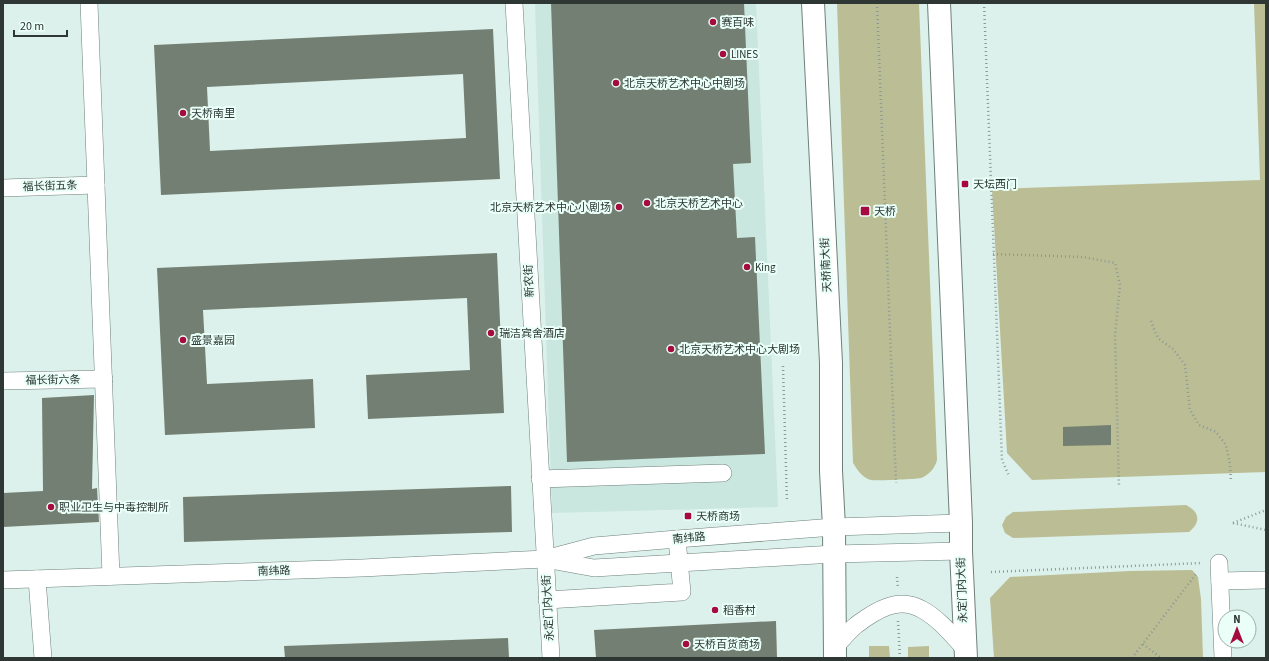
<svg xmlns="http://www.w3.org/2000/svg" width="1269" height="661" font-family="'Source Sans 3','Noto Sans SC',sans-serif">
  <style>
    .built { fill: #c9e6df }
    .green { fill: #bbbd94 }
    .building { fill: #737f72; fill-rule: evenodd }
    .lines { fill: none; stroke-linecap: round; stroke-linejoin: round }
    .minor-casing { stroke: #6d807b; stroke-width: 18 }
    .major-casing { stroke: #6d807b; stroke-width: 24 }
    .path { stroke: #8b9a96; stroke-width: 2.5; stroke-dasharray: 1 3; stroke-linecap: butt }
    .minor { stroke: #fff; stroke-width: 17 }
    .major { stroke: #fff; stroke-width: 22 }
    .poi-dot { fill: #a50b3e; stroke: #e9fff8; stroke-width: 1.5 }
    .labels { text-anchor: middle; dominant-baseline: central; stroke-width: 4; stroke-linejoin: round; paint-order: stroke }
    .poi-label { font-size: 11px; fill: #2e3734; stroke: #e9fff8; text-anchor: start }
    .street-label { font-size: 11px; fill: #2e3734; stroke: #e9fff8 }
  </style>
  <rect width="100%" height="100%" fill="#dcf1eb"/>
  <!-- built -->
  <polygon class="built" points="535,3 756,3 778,507 552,513"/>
  <!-- green -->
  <g class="green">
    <path d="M837 3H919L937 460C935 468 929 475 921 478 918 479 874 481 871 480 862 478 857 469 853 463Z"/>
    <polygon points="1254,3 1266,3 1266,472 1032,480 1007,453 992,189 1260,180"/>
    <path d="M1186 505C1200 512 1201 522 1189 532L1013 538 1005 533 1002 525 1006 517 1013 512Z"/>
    <polygon points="1192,570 1198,577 1201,599 1203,658 994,658 990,598 1010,577 1130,571"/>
    <polygon points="869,646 889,646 890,658 869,658"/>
    <polygon points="929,646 929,658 908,658 908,647"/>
  </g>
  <!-- building -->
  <g class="building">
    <polygon points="551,3 744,3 751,163 733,164 737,238 755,237 765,454 567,462"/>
    <path d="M493 29 500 179 161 195 154 45ZM463 74 466 138 210 151 207 87Z"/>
    <polygon points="497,253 504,413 368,419 366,375 470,370 467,298 203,310 207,384 313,379 315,428 165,435 157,268"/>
    <polygon points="94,395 92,489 97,488 99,522 3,527 3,493 43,491 42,398"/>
    <polygon points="1111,425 1111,445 1063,446 1063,427"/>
    <polygon points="511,486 512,532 184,542 183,497"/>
    <polygon points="776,621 777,658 596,658 594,630"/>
    <polygon points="508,638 509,658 285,658 284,646"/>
  </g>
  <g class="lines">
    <!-- minor casing -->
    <g class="minor-casing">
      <g id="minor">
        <polyline points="89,3 111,576"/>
        <polyline points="514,3 551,658"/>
        <polyline points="3,188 96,185"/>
        <polyline points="3,381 104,379"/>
        <polyline points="540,479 723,473"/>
        <polyline points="550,560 594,568 834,554 961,551"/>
        <polyline points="1219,563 1223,658"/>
        <polyline points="37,579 43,658"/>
        <polyline points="3,580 362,568 545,559 594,546 677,539 834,527 961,523"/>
        <polyline points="1220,581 1266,580"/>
        <polyline points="547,600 682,592 677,539"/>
        <path d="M835 647C841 641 847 633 854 627 857 624 862 621 866 618 884 606 902 598 923 610 939 619 952 635 965 649"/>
      </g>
    </g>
    <!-- major casing -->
    <g class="major-casing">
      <g id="major">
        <polyline points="813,3 831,363 831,471 834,527 835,658"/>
        <polyline points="939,3 961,523 961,551 966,658"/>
      </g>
    </g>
    <!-- path -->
    <g class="path">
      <polyline points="877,3 896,483"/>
      <polyline points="984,3 1002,460 1009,476"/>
      <polyline points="993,254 1083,257 1115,263 1120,285 1115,335 1119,486"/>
      <polyline points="1151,321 1155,332 1159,339 1173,349 1185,365 1190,410 1199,425 1216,432 1226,445 1230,464 1231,481"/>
      <polyline points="783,366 787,502"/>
      <polyline points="1233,523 1266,510"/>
      <polyline points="1233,523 1266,530"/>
      <polyline points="991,572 1202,563"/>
      <polyline points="897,577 898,588"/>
      <polyline points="898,621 900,658"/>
      <polyline points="1143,644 1161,658"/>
      <polyline points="1132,658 1196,574"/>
    </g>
    <!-- minor -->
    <use href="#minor" class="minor"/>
    <!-- major -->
    <use href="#major" class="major"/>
  </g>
  <!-- markers -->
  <g class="poi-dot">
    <circle cx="713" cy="22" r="4"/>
    <circle cx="723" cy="54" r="4"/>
    <circle cx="616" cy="83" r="4"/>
    <circle cx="183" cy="113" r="4"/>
    <rect x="961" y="180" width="8" height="8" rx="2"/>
    <circle cx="647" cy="203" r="4"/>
    <circle cx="619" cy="207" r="4"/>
    <rect x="860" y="206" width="10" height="10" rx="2"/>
    <circle cx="747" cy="267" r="4"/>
    <circle cx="491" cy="333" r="4"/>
    <circle cx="183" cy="340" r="4"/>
    <circle cx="671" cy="349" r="4"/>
    <circle cx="51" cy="507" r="4"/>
    <rect x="684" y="512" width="8" height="8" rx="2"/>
    <circle cx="715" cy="610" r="4"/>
    <circle cx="686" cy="644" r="4"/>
  </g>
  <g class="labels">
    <!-- poi labels -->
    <g class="poi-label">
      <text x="721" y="22">赛百味</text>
      <text x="731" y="54">LINES</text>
      <text x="624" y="83">北京天桥艺术中心中剧场</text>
      <text x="191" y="113">天桥南里</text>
      <text x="973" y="184">天坛西门</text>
      <text x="655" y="203">北京天桥艺术中心</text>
      <text x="611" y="207" text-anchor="end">北京天桥艺术中心小剧场</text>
      <text x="874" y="211">天桥</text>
      <text x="755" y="267">King</text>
      <text x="499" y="333">瑞洁宾舍酒店</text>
      <text x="191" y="340">盛景嘉园</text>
      <text x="679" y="349">北京天桥艺术中心大剧场</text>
      <text x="59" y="507">职业卫生与中毒控制所</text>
      <text x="696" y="516">天桥商场</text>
      <text x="723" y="610">稻香村</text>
      <text x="694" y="644">天桥百货商场</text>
    </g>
    <!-- street labels -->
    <g class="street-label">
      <text transform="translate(50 186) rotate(-2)">福长街五条</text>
      <text transform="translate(826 265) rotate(-93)">天桥南大街</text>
      <text transform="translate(529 281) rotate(-93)">新农街</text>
      <text transform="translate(53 380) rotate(-1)">福长街六条</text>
      <text transform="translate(689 538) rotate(-5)">南纬路</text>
      <text transform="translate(274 571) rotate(-2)">南纬路</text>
      <text transform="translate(962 590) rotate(-92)">永定门内大街</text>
      <text transform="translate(548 608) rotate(-93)">永定门内大街</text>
    </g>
  </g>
  <!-- border -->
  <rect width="1269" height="661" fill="none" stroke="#2e3734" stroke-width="8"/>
  <!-- north arrow -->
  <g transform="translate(1237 629)"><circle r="19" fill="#e9fff8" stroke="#9eafaa"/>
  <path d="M0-3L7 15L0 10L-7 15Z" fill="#a50b3e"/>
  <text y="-6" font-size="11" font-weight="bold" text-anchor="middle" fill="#2e3734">N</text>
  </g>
  <!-- scale -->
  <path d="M14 30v6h53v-6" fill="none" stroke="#2e3734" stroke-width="2"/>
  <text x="20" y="30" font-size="12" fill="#2e3734" stroke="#e9fff8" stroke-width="3" paint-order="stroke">20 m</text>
</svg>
